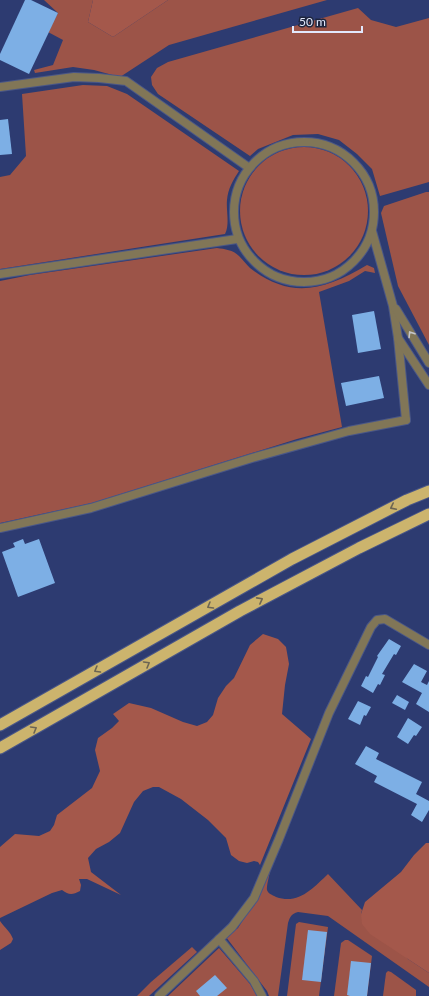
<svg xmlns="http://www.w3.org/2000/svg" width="429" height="996" font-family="Lato,sans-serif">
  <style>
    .green { fill: #9c5448 }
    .forest { fill: #a4584b }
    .building { fill: #7dafe5 }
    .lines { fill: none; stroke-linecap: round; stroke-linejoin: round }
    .minor-casing { stroke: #4a5787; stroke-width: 10 }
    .tertiary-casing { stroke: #4a5787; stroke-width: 10 }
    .trunk-casing { stroke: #4a5787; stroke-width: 13 }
    .minor { stroke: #817657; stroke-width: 8 }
    .tertiary { stroke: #817657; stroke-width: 8 }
    .trunk { stroke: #ccb46d; stroke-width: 11 }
    .oneway { stroke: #c5c6cb }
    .oneway2 { stroke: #6c6553 }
  </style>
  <rect width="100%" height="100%" fill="#2d3b71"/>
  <!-- green -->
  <g class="green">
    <polygon points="44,0 93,0 88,22 113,37 168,0 327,0 169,45 120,77 94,70 73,67 35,73 34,70 53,65 63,40 48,32 58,13"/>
    <polygon points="358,8 371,20 396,27 429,18 429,182 380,196 372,169 357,154 339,140 318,134 293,135 258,149 250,156 158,94 152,85 151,77 157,68 168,62"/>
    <path d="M83 85 107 86 127 94 239 171C233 180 228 189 227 200 226 211 230 224 225 234L0 269V177L10 175 26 156 22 94Z"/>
    <circle cx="304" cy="211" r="64"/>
    <polygon points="426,192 429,192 429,345 398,286 381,213 384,206"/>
    <path d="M217 248C225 249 233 250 239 256 243 260 246 264 250 268 291 300 325 290 367 265L374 268 375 273 365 271 349 281 319 292 342 427 297 439 92 503 0 523V281L30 275Z"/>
    <path d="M271 865C271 870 266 886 267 890 268 894 273 895 276 897 299 905 313 888 328 874L362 910 361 914 408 959 429 973V987L328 916 298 912C291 914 290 917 288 923L278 996H269L267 991 226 937 238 928 251 907Z"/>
    <polygon points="299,922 328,927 319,996 287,996 296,924"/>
    <polygon points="345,940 348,940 372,956 367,996 334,996 341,943"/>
    <polygon points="192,947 197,952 149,996 137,996 151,982"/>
    <polygon points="219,948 250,984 257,996 168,996"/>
    <polygon points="388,971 391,972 416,990 416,996 383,996 386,973"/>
  </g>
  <!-- forest -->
  <g class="forest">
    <polygon points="93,0 168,0 113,37 88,22"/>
    <path d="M263 634 278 639 286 647 289 664 285 685 282 714 311 739 260 865 258 862 254 861 247 863 239 861 231 855 226 838 208 820 181 799 159 787H153L143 791 134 802 120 833 109 842 96 849 88 858 91 872 121 895 87 879H79L81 885 80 891C72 895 69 895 62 890L52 893 0 918V847L15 834 39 836 50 831 54 825 57 815 92 788 100 771 95 750 98 738 112 728 119 721 113 714 129 703 151 708 183 722 197 726 207 722 213 715 218 698 226 686 234 678 250 645Z"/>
    <polygon points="426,843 429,843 429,973 370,934 362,924 361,914 365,902 401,872 414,855"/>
    <path d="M0 921C5 928 10 931 13 939L11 943 0 950Z"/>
  </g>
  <!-- building -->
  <g class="building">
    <polygon points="25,0 31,0 58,13 29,74 0,60 0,54"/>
    <polygon points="8,119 12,154 0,155 0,120"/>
    <polygon points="374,311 381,349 358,353 352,315"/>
    <polygon points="379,376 384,398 346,406 341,383"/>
    <polygon points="23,539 25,544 39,539 55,583 18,597 2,552 15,547 13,543"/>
    <polygon points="389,639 401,646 396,655 394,654 382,674 385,675 380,685 378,684 373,693 361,686 366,676 368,677 378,657 377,656"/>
    <polygon points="414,664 427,671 421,682 427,685 429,681 429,712 416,704 422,693 402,682"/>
    <polygon points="397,695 409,702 405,710 392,703"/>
    <polygon points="358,701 371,707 366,716 364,715 360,725 348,719"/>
    <polygon points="408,718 422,727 416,736 414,735 408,744 397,737"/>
    <polygon points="366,746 379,753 376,759 422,782 416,794 429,801 429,810 422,822 411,815 417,804 374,782 377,776 355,764"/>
    <polygon points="308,930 327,932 321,982 302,980"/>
    <polygon points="351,961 371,963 367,996 350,996 347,995"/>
    <polygon points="215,975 227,988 217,996 200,996 196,991"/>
  </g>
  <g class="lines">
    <!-- minor casing -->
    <g class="minor-casing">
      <g id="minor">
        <polyline points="0,87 74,77 99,78 126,81 248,167"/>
        <circle cx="304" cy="212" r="70"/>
        <polyline points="372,231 393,306 398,338 406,420"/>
        <polyline points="0,274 237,239"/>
        <polyline points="396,309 429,363"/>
        <polyline points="398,338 429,385"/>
        <polyline points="219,939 254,981 262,996"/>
        <polyline points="159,996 232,927 254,898 279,839 329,713 371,627 377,620 385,619 429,645"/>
      </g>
    </g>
    <!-- tertiary casing -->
    <g class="tertiary-casing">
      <polyline id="tertiary" points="0,528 91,508 252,458 349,431 406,420"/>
    </g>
    <!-- trunk casing -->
    <g class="trunk-casing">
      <g id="trunk">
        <polyline points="0,725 292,559 407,500 429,491"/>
        <polyline points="0,748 240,611 359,548 429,514"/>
      </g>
    </g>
    <!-- minor -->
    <use href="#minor" class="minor"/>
    <!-- tertiary -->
    <use href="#tertiary" class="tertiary"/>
    <!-- trunk -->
    <use href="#trunk" class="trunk"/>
  </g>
  <!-- one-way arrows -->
  <defs><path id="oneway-chevron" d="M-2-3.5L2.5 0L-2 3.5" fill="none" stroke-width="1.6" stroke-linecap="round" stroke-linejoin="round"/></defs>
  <use class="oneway" href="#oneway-chevron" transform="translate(411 334) rotate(-122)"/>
  <g class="oneway2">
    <use href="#oneway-chevron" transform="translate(393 507) rotate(153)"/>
    <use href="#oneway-chevron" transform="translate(260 600) rotate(-28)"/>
    <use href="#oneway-chevron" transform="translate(210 606) rotate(150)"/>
    <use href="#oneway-chevron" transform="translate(147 664) rotate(-30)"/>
    <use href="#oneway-chevron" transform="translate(97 670) rotate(150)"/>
    <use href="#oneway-chevron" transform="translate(34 729) rotate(-30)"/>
  </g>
  <!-- scale -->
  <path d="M293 26v6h69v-6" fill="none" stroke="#e2e9fd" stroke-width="2"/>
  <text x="299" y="26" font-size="12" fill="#e2e9fd" stroke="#1e253e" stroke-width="3" paint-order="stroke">50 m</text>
</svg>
